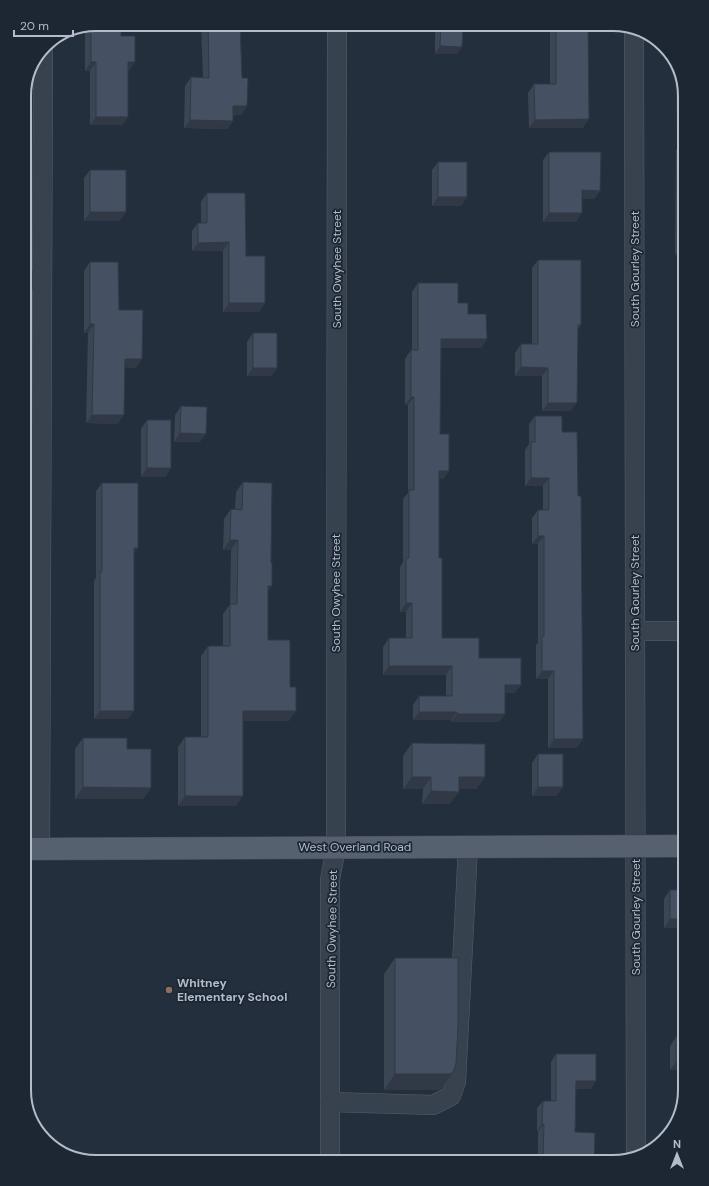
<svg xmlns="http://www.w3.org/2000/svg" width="709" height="1186" font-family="'DM Sans',sans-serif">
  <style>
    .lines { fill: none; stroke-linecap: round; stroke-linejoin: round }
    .minor-casing { stroke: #565f6c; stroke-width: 20 }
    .major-casing { stroke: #414a57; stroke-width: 23 }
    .minor { stroke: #38414e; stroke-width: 19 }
    .major { stroke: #56606e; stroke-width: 22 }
    .wall { fill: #3b4654 }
    .shaded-wall { fill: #303945 }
    .building { fill: #455162; stroke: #303945 }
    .education-dot { fill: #8d6e63; stroke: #1d2633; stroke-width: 1.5 }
    .labels { text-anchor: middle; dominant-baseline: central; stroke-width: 3.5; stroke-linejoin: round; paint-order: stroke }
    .street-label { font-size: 12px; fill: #b4bcc9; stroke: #1d2633 }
    .poi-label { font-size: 12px; font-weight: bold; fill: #b4bcc9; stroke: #1d2633; text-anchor: start }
    .rim { fill: none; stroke: #b4bcc9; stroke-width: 2 }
  </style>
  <rect width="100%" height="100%" fill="#242f3e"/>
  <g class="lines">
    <!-- minor casing -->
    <g class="minor-casing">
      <g id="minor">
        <polyline points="634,30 636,1157"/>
        <polyline points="24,280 42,280"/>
        <polyline points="635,631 685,631"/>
        <polyline points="40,849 43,51"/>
        <polyline points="330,1102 433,1105 451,1096 456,1082 468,847"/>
        <polyline points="330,1162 330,880 336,847 337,24"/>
      </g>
    </g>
    <!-- major casing -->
    <g class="major-casing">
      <polyline id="major" points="24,849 685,846"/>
    </g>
    <!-- minor -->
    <use href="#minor" class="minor"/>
    <!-- major -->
    <use href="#major" class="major"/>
  </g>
  <!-- wall -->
  <g class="wall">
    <polygon points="96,24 121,36 129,71 128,71 128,117 122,125 90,125 90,71 85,71 85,26"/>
    <polygon points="201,24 240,24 242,78 247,106 241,115 233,115 233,121 227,129 184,128 185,86 191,77 203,78"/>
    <polygon points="422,24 468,24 463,24 462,47 457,54 435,54 435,24"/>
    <polygon points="541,24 591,24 588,29 583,128 529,128 528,93 534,84 550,84 550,31 541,31"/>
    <polygon points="676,62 678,64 685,96 685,621 681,620 681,557 685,552 685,422 684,422 684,375 681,375 682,289 680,289 680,255 675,255 676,150 677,148"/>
    <polygon points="549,152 600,191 594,199 582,199 576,222 543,222 543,160"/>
    <polygon points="438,162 467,197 461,206 432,206 432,170"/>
    <polygon points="90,170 120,221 84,221 84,178"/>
    <polygon points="207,193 246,256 265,303 259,312 223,312 223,251 192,251 192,231 198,223 201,223 201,202"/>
    <polygon points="538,260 581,325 578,329 571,411 542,411 542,376 515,376 515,353 521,344 532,344 532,268"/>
    <polygon points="90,262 119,310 136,368 125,367 118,424 86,423 88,333 84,333 84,271"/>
    <polygon points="418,283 458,303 468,314 487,339 481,348 441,348 440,434 449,471 443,479 439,479 439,558 442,638 479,658 515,693 505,693 499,722 451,722 451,720 413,720 413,705 419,696 446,696 446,675 383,675 383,647 389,638 406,638 406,612 400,612 400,567 403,562 403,499 408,493 408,405 405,405 405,359 411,350 412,350 412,292"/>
    <polygon points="253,333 277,368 271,376 247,376 247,342"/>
    <polygon points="181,406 200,442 174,442 175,415"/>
    <polygon points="535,416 562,432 577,748 548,748 548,679 536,679 536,645 538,643 538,544 532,544 532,518 538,510 543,510 543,486 525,486 525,450 529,444 529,424"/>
    <polygon points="147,420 171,468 165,477 141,477 141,429"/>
    <polygon points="243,482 268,592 268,640 289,721 243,721 236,806 178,806 178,747 185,737 201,737 201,656 208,646 223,646 223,614 230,604 231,550 223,550 224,519 231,509 235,509 236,492"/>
    <polygon points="102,483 134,554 128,719 94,719 94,581 96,578 96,491"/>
    <polygon points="685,637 685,779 683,779 681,642"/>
    <polygon points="83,738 127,749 151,788 143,799 75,799 75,749"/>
    <polygon points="412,743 485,777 476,789 459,789 450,804 422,804 423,789 403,789 403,756"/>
    <polygon points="538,754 557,796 532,796 532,763"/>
    <polygon points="670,890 685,928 664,928 664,899"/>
    <polygon points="395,958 453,1072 442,1088 438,1090 384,1090 384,974"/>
    <polygon points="685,972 685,1001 683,1001 683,975"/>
    <polygon points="676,1037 685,1070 670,1070 670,1046"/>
    <polygon points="556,1054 591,1089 576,1089 575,1132 593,1162 527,1162 530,1158 538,1158 538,1131 537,1131 537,1108 543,1101 551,1101 551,1062"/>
  </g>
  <!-- shaded-wall -->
  <g class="shaded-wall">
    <polygon points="546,24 555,24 550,31 541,31"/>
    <polygon points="587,24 591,24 586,31"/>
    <polygon points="440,46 462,47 457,54 435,54"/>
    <polygon points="91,62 96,62 90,71 85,71"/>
    <polygon points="128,62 135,62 129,71 122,71"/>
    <polygon points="233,106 247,106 241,115 227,114"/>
    <polygon points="96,117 128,117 122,125 90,125"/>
    <polygon points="589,119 583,128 529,128 535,120"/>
    <polygon points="190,120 233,121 227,129 184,128"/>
    <polygon points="582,190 600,191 594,199 576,199"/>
    <polygon points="438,197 467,197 461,206 432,206"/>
    <polygon points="90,212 126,212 120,221 84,221"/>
    <polygon points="549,213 582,213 576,222 543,222"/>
    <polygon points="229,242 223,251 192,251 198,243"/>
    <polygon points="681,246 685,246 685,247 680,255 675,255"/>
    <polygon points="685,281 685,285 682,289 680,289"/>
    <polygon points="229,303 265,303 259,312 223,312"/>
    <polygon points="90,324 94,324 88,333 84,333"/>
    <polygon points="441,339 487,339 481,348 435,348"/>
    <polygon points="125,359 142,359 136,368 119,367"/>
    <polygon points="521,367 548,368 542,376 515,376"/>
    <polygon points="253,368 277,368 271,376 247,376"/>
    <polygon points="685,369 685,373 684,375 681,375"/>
    <polygon points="411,397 414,397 408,405 405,405"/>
    <polygon points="548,403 577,403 571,411 542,411"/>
    <polygon points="92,415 124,415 118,424 86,423"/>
    <polygon points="180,433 206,434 200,442 174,442"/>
    <polygon points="147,468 171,468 165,477 141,477"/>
    <polygon points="439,471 449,471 443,479 433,479"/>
    <polygon points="531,478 549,478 543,486 525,486"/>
    <polygon points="538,536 544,536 538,544 532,544"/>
    <polygon points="230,540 238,540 231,550 223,550"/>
    <polygon points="134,548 138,548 132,556"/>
    <polygon points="268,586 272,586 265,596"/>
    <polygon points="406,603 412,603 406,612 400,612"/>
    <polygon points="685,615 685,621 681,620"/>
    <polygon points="389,666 452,666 446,675 383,675"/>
    <polygon points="542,671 554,671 548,679 536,679"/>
    <polygon points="505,685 521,685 515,693 499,693"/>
    <polygon points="100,711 134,711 128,719 94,719"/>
    <polygon points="243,711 296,711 289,721 236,721"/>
    <polygon points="419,712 457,712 451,720 413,720"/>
    <polygon points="457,714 505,714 499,722 451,722"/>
    <polygon points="554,739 583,739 577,748 548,748"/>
    <polygon points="412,777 431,777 423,789 403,789"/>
    <polygon points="459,777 485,777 476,789 450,789"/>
    <polygon points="83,787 151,788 143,799 75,799"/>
    <polygon points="538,787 563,787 557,796 532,796"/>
    <polygon points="431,791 459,792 450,804 422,804"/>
    <polygon points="185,796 243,796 236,806 178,806"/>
    <polygon points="670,919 685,919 685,928 664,928"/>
    <polygon points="676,1062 685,1062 685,1070 670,1070"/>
    <polygon points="453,1072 442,1088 438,1090 384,1090 395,1074"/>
    <polygon points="576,1081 596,1081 591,1089 570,1089"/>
    <polygon points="542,1124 544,1124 538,1131 537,1131"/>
    <polygon points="560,1159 594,1160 593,1162 558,1162"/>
  </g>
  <!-- building -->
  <g class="building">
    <polygon points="96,24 121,24 121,36 135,36 135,62 128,62 128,117 96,117 96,62 91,62 91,25"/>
    <polygon points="208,24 240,24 242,78 248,78 247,106 233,106 233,121 190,120 191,77 209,78"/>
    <polygon points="441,24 463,24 462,47 440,46"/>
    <polygon points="556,24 588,24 589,119 535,120 534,84 556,84"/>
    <polygon points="682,85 685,96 685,246 681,246 682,141 683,141"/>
    <polygon points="549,152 601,152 600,191 582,190 582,213 549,213"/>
    <rect x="438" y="162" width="29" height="35"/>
    <rect x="90" y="170" width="36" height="42"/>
    <polygon points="207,193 245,193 246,256 265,256 265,303 229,303 229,242 198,243 198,223 207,223"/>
    <polygon points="538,260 581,260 581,325 578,325 577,403 548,403 548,368 521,367 521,344 538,344"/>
    <polygon points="90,262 118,262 119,310 143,310 142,359 125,359 124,415 92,415 94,324 90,324"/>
    <polygon points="418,283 458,283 458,303 468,303 468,314 486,314 487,339 441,339 440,434 449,434 449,471 439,471 439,558 442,558 442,638 479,638 479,658 521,658 521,685 505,685 505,714 457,714 457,712 419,712 419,696 452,696 452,666 389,666 389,638 412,638 412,603 406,603 406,558 409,558 409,490 414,490 414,397 411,397 411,350 418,350"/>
    <rect x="253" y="333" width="24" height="35"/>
    <polygon points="181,406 207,407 206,434 180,433"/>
    <polygon points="535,416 562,416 562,432 577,432 578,496 581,496 583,739 554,739 554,671 542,671 542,636 544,636 544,536 538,536 538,510 549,510 549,478 531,478 531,442 535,442"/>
    <rect x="147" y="420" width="24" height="48"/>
    <polygon points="243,482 272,483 271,563 272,563 272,586 268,586 268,640 290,640 290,687 296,687 296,711 243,711 243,796 185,796 185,737 208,737 208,646 230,646 230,604 237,604 238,540 230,540 231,509 242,510"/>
    <polygon points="102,483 138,483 138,548 134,548 134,711 100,711 100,572 102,572"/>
    <polygon points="83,738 127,738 127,749 151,749 151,788 83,787"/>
    <polygon points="412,743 485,744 485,777 459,777 459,792 431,791 431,777 412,777"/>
    <rect x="538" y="754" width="25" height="33"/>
    <rect x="670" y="890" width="15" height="29"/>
    <polygon points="395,958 458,958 458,1025 456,1064 453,1072 450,1074 395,1074"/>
    <rect x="676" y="1037" width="9" height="25"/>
    <polygon points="556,1054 596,1054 596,1081 576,1081 575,1132 595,1133 594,1160 560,1159 559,1162 530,1162 530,1158 543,1158 544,1124 542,1124 543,1101 556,1101"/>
  </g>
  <!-- markers -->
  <circle class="education-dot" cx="169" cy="990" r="4"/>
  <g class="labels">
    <!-- street labels -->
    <g class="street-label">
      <text transform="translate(337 269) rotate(-90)">South Owyhee Street</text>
      <text transform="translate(635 269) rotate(-90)">South Gourley Street</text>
      <text transform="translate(336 593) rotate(-90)">South Owyhee Street</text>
      <text transform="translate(635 593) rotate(-90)">South Gourley Street</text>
      <text x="355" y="847">West Overland Road</text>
      <text transform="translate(636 917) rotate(-90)">South Gourley Street</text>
      <text transform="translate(332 929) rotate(-89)">South Owyhee Street</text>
    </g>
    <!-- poi labels -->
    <g class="poi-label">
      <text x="177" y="983">Whitney<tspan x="177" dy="14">Elementary School</tspan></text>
    </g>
  </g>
  <!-- crop -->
  <path d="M0 0H709V1186H0ZM96 31H613A65 65 0 0 1 678 96V1090A65 65 0 0 1 613 1155H96A65 65 0 0 1 31 1090V96A65 65 0 0 1 96 31Z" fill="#1d2633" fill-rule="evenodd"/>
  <path class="rim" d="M96 31H613A65 65 0 0 1 678 96V1090A65 65 0 0 1 613 1155H96A65 65 0 0 1 31 1090V96A65 65 0 0 1 96 31Z"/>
  <!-- north arrow -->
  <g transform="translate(677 1154)" stroke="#1d2633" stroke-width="3" paint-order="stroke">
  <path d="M0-3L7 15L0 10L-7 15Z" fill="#b4bcc9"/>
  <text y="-6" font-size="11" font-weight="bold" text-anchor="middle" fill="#b4bcc9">N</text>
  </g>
  <!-- scale -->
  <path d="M14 30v6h59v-6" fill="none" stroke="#b4bcc9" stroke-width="2"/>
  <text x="20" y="30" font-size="12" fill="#b4bcc9" stroke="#1d2633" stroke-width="3" paint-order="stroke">20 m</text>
</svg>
